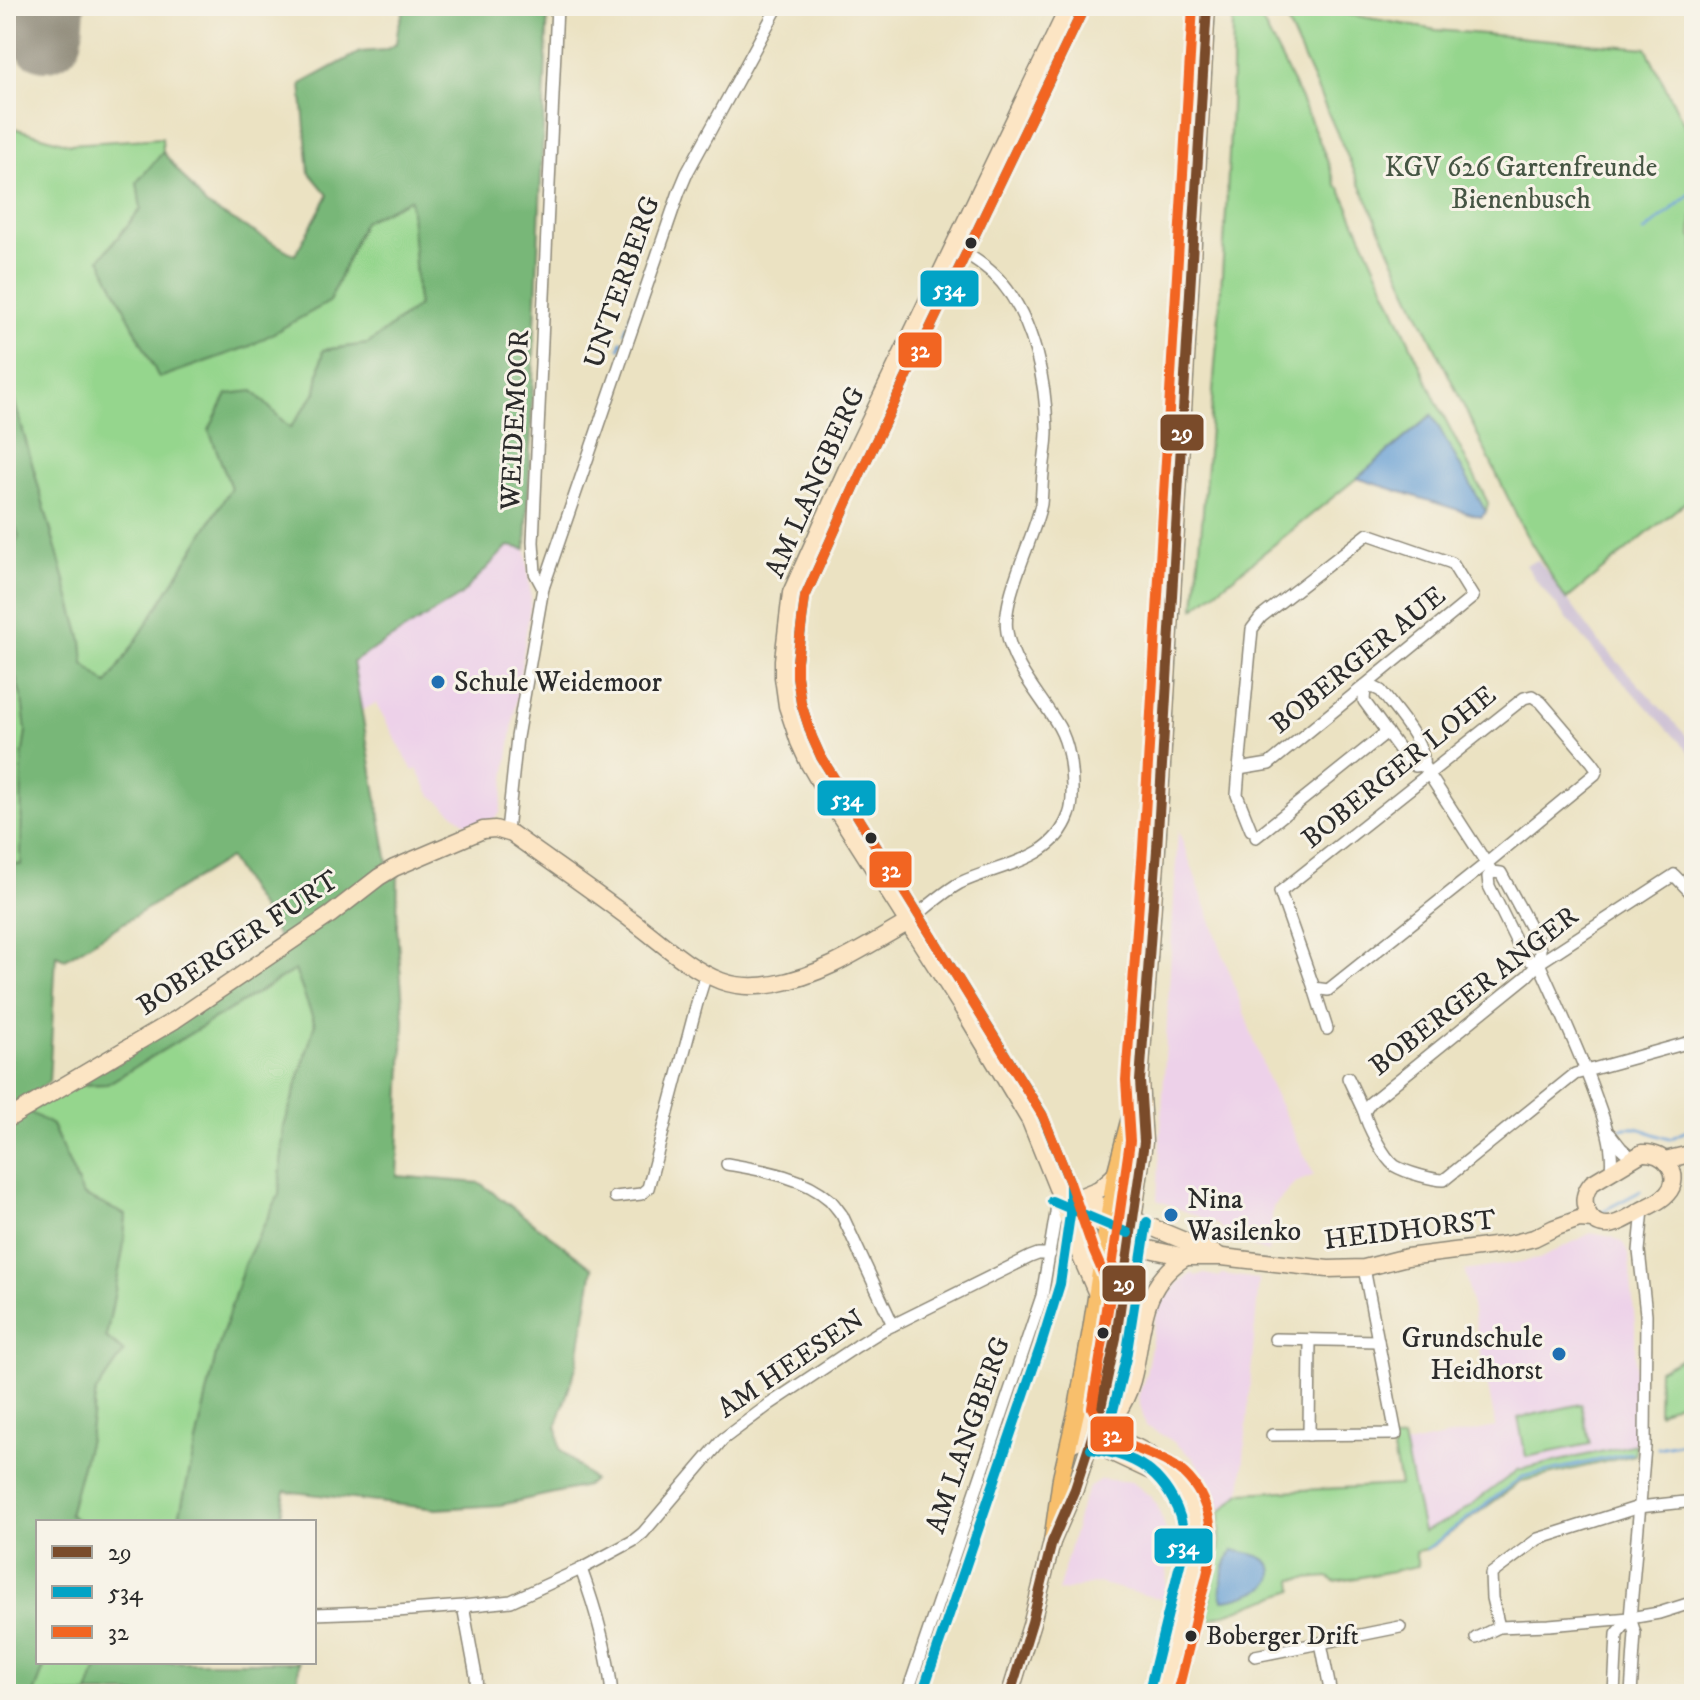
<svg xmlns="http://www.w3.org/2000/svg" width="1700" height="1700" font-family="'IM FELL DW Pica',serif">
  <style>
    .built { fill: #edd1e9 }
    .industrial { fill: #ccbfd4 }
    .green { fill: #95d68d; stroke: #60805c; stroke-width: 2 }
    .forest { fill: #78b778; stroke: #527152; stroke-width: 2 }
    .water { fill: #659ed4; stroke: #486480; stroke-width: 2 }
    .lines { fill: none; stroke-linecap: round; stroke-linejoin: round }
    .stream { stroke: #659ed4; stroke-width: 3 }
    .runway { stroke: #8b8676; stroke-width: 74 }
    .street-casing { stroke: #8b8676; stroke-width: 14 }
    .secondary-casing { stroke: #8b8676; stroke-width: 19 }
    .primary-casing { stroke: #8b8676; stroke-width: 19 }
    .street { stroke: #fff; stroke-width: 11 }
    .secondary { stroke: #fce5c4; stroke-width: 16 }
    .primary { stroke: #f8bf6c; stroke-width: 16 }
    .bus-1-casing { stroke: #f7f3e8; stroke-width: 16 }
    .bus-2-casing { stroke: #f7f3e8; stroke-width: 16 }
    .bus-3-casing { stroke: #f7f3e8; stroke-width: 16 }
    .bus-1 { stroke: #7a4b2a; stroke-width: 10 }
    .bus-2 { stroke: #02a3c6; stroke-width: 10 }
    .bus-3 { stroke: #f26522; stroke-width: 10 }
    .bus-dot { fill: #2b2b2b; stroke: #f7f3e8; stroke-width: 3 }
    .poi-dot { fill: #1f6fb2; stroke: #f7f3e8; stroke-width: 3 }
    .labels { text-anchor: middle; dominant-baseline: central; stroke-width: 6; stroke-linejoin: round; paint-order: stroke }
    .bus-label { font-size: 26px; fill: #2b2b2b; stroke: #f7f3e8; text-anchor: start }
    .park-label { font-size: 28px; fill: #465644; stroke: #f7f3e8 }
    .street-label { font-size: 28px; fill: #2b2b2b; stroke: #f7f3e8 }
    .poi-label { font-size: 28px; fill: #2b2b2b; stroke: #f7f3e8; text-anchor: start }
    .line-badge { stroke: #f7f3e8; stroke-width: 3 }
    .badge-label { font-size: 22px; text-anchor: middle; font-weight: bold; fill: #fff }
  </style>
  <rect width="100%" height="100%" fill="#f7f3e8"/>
  <filter id="ink" filterUnits="userSpaceOnUse"><feTurbulence type="fractalNoise" baseFrequency=".0125" numOctaves="2"/><feDisplacementMap in="SourceGraphic" scale="16" xChannelSelector="R" yChannelSelector="G"/><feConvolveMatrix kernelMatrix="1 2 1 2 8 2 1 2 1" color-interpolation-filters="sRGB"/></filter>
  <filter id="wash" filterUnits="userSpaceOnUse"><feTurbulence type="fractalNoise" baseFrequency=".006" numOctaves="4" result="noise"/><feDisplacementMap in="SourceGraphic" scale="32" xChannelSelector="R" yChannelSelector="G"/><feGaussianBlur stdDeviation="1.8" result="paint"/><feColorMatrix in="noise" values="0 0 0 0 0 0 0 0 0 0 0 0 0 0 0 0 0 1.4 0 .05"/><feComposite in="paint" operator="in"/></filter>
  <g filter="url(#wash)">
    <rect width="100%" height="100%" fill="#ebe2c2"/>
    <!-- built -->
    <g class="built">
      <polygon points="508,546 526,549 531,600 500,813 493,819 470,827 430,794 417,769 413,771 376,703 361,711 353,662 460,596"/>
      <polygon points="1178,829 1269,1082 1314,1175 1295,1183 1273,1207 1268,1252 1233,1240 1217,1224 1157,1200"/>
      <polygon points="1591,1233 1612,1237 1624,1243 1629,1258 1635,1323 1636,1444 1518,1470 1456,1516 1423,1532 1405,1445 1496,1427 1465,1271 1539,1259"/>
      <polygon points="1193,1273 1195,1276 1204,1274 1220,1277 1222,1274 1259,1279 1241,1493 1220,1512 1210,1483 1193,1458 1171,1440 1146,1426 1138,1397 1146,1374 1158,1306 1177,1284"/>
      <polygon points="1101,1479 1132,1482 1150,1496 1157,1505 1168,1537 1168,1563 1164,1600 1098,1583 1058,1592 1082,1502 1090,1486"/>
    </g>
    <!-- industrial -->
    <polygon class="industrial" points="1538,560 1600,643 1694,744 1694,757 1595,652 1538,583 1526,565"/>
    <!-- green -->
    <g class="green">
      <path d="M1233 6H1254C1285 65 1315 124 1337 187L1340 188 1436 401 1488 503 1486 512 1431 415 1357 478 1195 608C1211 407 1232 207 1233 6Z"/>
      <polygon points="1280,6 1302,6 1436,30 1646,48 1694,144 1694,212 1693,212 1691,237 1694,239 1694,495 1566,600 1525,533 1408,291"/>
      <path d="M6 123 17 129 70 144 162 138 163 152 137 182 141 209 100 259 329 302 364 221 411 199 418 306 368 344 323 350 316 392 289 429 254 392 209 430 231 488C190 554 151 622 107 685L84 664 82 641 6 371Z"/>
      <polygon points="6,498 19,537 13,548 14,615 6,623"/>
      <polygon points="6,642 22,699 26,731 22,758 21,865 6,863"/>
      <polygon points="295,970 315,1024 284,1127 279,1195 244,1265 216,1355 178,1522 80,1522 69,1515 88,1443 96,1392 124,1352 106,1337 123,1250 126,1216 83,1195 52,1125 29,1112 76,1085 107,1084"/>
      <polygon points="1107,1263 1114,1264 1107,1309 1108,1334 1106,1355 1092,1416 1089,1415 1105,1314"/>
      <polygon points="1694,1352 1694,1395 1658,1413 1659,1370"/>
      <polygon points="1581,1404 1590,1444 1526,1457 1518,1418"/>
      <polygon points="1403,1439 1423,1532 1456,1516 1518,1470 1636,1444 1635,1455 1522,1481 1427,1550 1415,1552 1418,1566 1336,1582 1328,1577 1293,1580 1294,1590 1205,1621 1220,1542 1220,1512 1241,1493 1400,1485 1391,1441"/>
      <polygon points="46,1662 99,1662 88,1694 34,1694"/>
    </g>
    <!-- forest -->
    <g class="forest">
      <path d="M405 6H548L526 549 508 546 460 596 353 662 388 863 281 941 229 858 65 959 56 955 49 1082 6 1109V863L21 865 22 758 26 731 22 699 6 642V623L14 615 13 547 19 537 6 498V371L82 641 84 664 107 684C151 621 190 554 231 488L209 430 227 394 253 391 290 428 316 392 323 350 368 344 418 306 410 199 364 221 329 302 250 346 159 378 100 259 141 209 137 182 163 152 206 205 295 255 328 195 309 172 301 84 360 52 385 50 396 44 398 28Z"/>
      <polygon points="398,873 397,927 404,1020 397,1176 480,1183 593,1268 577,1364 557,1425 560,1449 593,1480 586,1486 500,1505 436,1509 285,1491 280,1522 178,1522 216,1355 244,1265 279,1195 284,1127 315,1024 295,970 107,1084 76,1085 390,877"/>
      <polygon points="29,1112 52,1125 83,1195 126,1215 123,1250 106,1337 124,1352 96,1392 88,1443 69,1514 80,1522 38,1522 38,1662 46,1662 34,1694 6,1694 6,1127"/>
      <polygon points="99,1662 299,1662 297,1694 88,1694"/>
    </g>
    <!-- water -->
    <g class="water">
      <polygon points="1432,415 1486,512 1481,517 1357,478"/>
      <path d="M1233 1550C1247 1553 1275 1556 1273 1575 1272 1588 1258 1590 1249 1594 1240 1597 1233 1600 1223 1600 1217 1586 1225 1562 1233 1550Z"/>
    </g>
    <g class="lines">
      <!-- stream -->
      <g class="stream">
        <polyline points="713,113 716,108"/>
        <polyline points="704,130 709,122"/>
        <polyline points="690,155 696,145"/>
        <polyline points="666,210 672,195"/>
        <polyline points="1644,232 1694,191"/>
        <polyline points="652,253 664,219"/>
        <polyline points="642,283 648,265"/>
        <polyline points="635,302 640,289"/>
        <polyline points="629,321 633,309"/>
        <polyline points="625,332 627,326"/>
        <polyline points="620,348 622,341"/>
        <path d="M1621 1129C1642 1124 1650 1135 1670 1139L1694 1127"/>
        <polyline points="1599,1213 1641,1191"/>
        <polyline points="1545,1242 1559,1234"/>
        <polyline points="1658,1448 1694,1441"/>
        <polyline points="1426,1550 1522,1477 1631,1453"/>
      </g>
      <!-- runway -->
      <polyline class="runway" points="46,34 48,6"/>
    </g>
  </g>
  <g filter="url(#ink)">
    <g class="lines">
      <!-- street casing -->
      <g class="street-casing">
        <g id="street">
          <polyline points="1433,6 1433,7"/>
          <polygon points="1368,534 1452,563 1473,597 1269,764 1239,769 1252,629 1261,617"/>
          <polyline points="543,588 679,192 687,173 778,6"/>
          <polygon points="1532,696 1541,702 1592,762 1597,769 1595,774 1487,863 1328,990 1314,988 1280,892 1524,698"/>
          <path d="M1423 765 1415 766 1405 757 1364 701 1365 687 1375 688 1381 691C1394 709 1427 744 1423 765L1492 872 1501 873 1535 936 1540 949 1539 963C1558 1006 1578 1048 1594 1092 1603 1117 1614 1143 1611 1171"/>
          <polyline points="1239,769 1237,795 1251,830"/>
          <polyline points="507,831 517,737 543,588 535,573 533,542 557,6"/>
          <polyline points="1256,837 1387,732"/>
          <polyline points="1492,872 1488,877 1489,886 1522,953 1530,960 1539,963"/>
          <path d="M1694 896 1674 875 1539 963 1527 976 1370 1103 1364 1112C1367 1125 1384 1158 1395 1166 1405 1172 1433 1180 1444 1180L1575 1074 1694 1041"/>
          <path d="M907 923C923 911 943 892 960 883 1000 864 1052 862 1069 815 1073 806 1072 795 1072 785 1071 765 1069 745 1059 727 1041 696 1013 668 1007 632 1001 598 1034 539 1041 504 1042 494 1042 483 1043 473 1044 459 1047 445 1047 431 1046 382 1034 321 1002 283 989 267 971 257 954 246"/>
          <polyline points="1314,988 1327,1029"/>
          <polyline points="1348,1078 1364,1112"/>
          <polyline points="1610,1134 1621,1148 1632,1158"/>
          <path d="M727 1164C761 1170 803 1176 830 1200 834 1204 838 1210 842 1215L893 1325"/>
          <polyline points="615,1197 641,1194 648,1188 697,1003 706,974"/>
          <polyline points="1275,1339 1378,1341"/>
          <polyline points="1272,1435 1396,1434 1364,1268"/>
          <polyline points="1309,1435 1310,1340"/>
          <path d="M581 1569C596 1610 608 1651 612 1694"/>
          <polyline points="463,1606 476,1676 477,1694"/>
          <polyline points="314,1614 397,1611 463,1606 511,1601 581,1569 633,1541 643,1533 723,1439 770,1404 857,1346 881,1331 1030,1257 1038,1254 1050,1254"/>
          <polyline points="1499,1627 1492,1598 1491,1574 1538,1539 1639,1507 1694,1501"/>
          <polyline points="1476,1638 1499,1627 1549,1625 1630,1618 1659,1613 1694,1602"/>
          <polyline points="1321,1643 1331,1694"/>
          <polyline points="1255,1656 1400,1627"/>
          <polyline points="907,1694 1042,1296 1056,1213 1057,1196"/>
          <polyline points="1402,1694 1403,1694"/>
          <polyline points="1614,1694 1617,1634 1630,1618"/>
          <polyline points="1631,1694 1635,1633 1630,1618 1645,1447 1646,1314 1639,1251 1643,1209"/>
        </g>
      </g>
      <!-- secondary casing -->
      <g class="secondary-casing">
        <g id="secondary">
          <polyline points="1069,6 849,464 791,593 783,660 783,677 787,706 799,742 809,764 830,800 963,1009 1017,1099 1030,1121 1057,1188 1088,1218 1149,1249 1186,1257 1222,1257 1328,1269 1364,1268 1407,1257 1510,1244 1534,1238 1554,1228 1579,1219 1593,1220"/>
          <path d="M6 1120 175 1020 330 915 379 877 394 868 483 830 495 829 512 834C551 862 592 890 630 919 659 940 687 968 721 981 737 987 758 987 775 984 824 975 865 947 907 923"/>
          <path d="M1642 1153C1665 1151 1684 1175 1667 1194 1660 1202 1649 1206 1640 1211 1624 1221 1599 1237 1587 1211 1582 1201 1585 1191 1592 1183Z"/>
          <polyline points="1665,1160 1694,1153"/>
          <polyline points="1063,1190 1218,1255"/>
          <polyline points="1059,1193 1081,1257 1097,1294"/>
          <polyline points="1079,1197 1099,1189 1115,1175"/>
          <polyline points="1077,1408 1085,1425 1108,1451 1178,1484"/>
          <path d="M1093 1435C1101 1429 1111 1422 1116 1414 1153 1364 1123 1296 1186 1257"/>
          <path d="M1069 1445C1077 1441 1085 1436 1093 1435 1105 1434 1118 1439 1129 1444 1174 1462 1202 1504 1197 1553L1163 1694"/>
        </g>
      </g>
      <!-- primary casing -->
      <g class="primary-casing">
        <g id="primary">
          <polyline points="1052,1542 1075,1489 1100,1412 1116,1338 1144,1142 1140,1081 1157,849 1207,6"/>
          <polyline points="1010,1694 1032,1622 1052,1542 1061,1478 1077,1408 1091,1330 1115,1175 1136,1094"/>
        </g>
      </g>
      <!-- street -->
      <use href="#street" class="street"/>
      <!-- secondary -->
      <use href="#secondary" class="secondary"/>
      <!-- primary -->
      <use href="#primary" class="primary"/>
      <!-- bus-1 casing -->
      <g class="bus-1-casing">
        <polyline id="bus-1" points="1010,1694 1032,1622 1052,1542 1075,1489 1100,1412 1116,1338 1144,1142 1140,1081 1157,849 1207,6"/>
      </g>
      <!-- bus-2 casing -->
      <g class="bus-2-casing">
        <g id="bus-2">
          <polyline points="1052,1201 1128,1233"/>
          <polyline points="1106,1439 1126,1358 1147,1222"/>
          <path d="M1091 1449C1106 1451 1120 1454 1134 1461 1166 1477 1188 1516 1183 1552L1149 1691"/>
          <polyline points="922,1694 1041,1345 1060,1284 1070,1215 1070,1183 1042,1114 821,757 812,737 801,703 797,676 797,661 805,597 862,470 1082,12"/>
        </g>
      </g>
      <!-- bus-3 casing -->
      <g class="bus-3-casing">
        <g id="bus-3">
          <path d="M1082 12 862 470 805 597 797 661V676L801 703 812 737 821 757 1043 1116 1070 1183 1094 1252 1111 1291 1092 1408C1113 1448 1134 1444 1169 1463 1201 1480 1214 1517 1211 1551 1210 1571 1202 1592 1197 1611 1191 1639 1184 1666 1177 1694"/>
          <polyline points="1102,1337 1130,1141 1126,1080 1143,848 1193,6"/>
        </g>
      </g>
      <!-- bus-1 -->
      <use href="#bus-1" class="bus-1"/>
      <!-- bus-2 -->
      <use href="#bus-2" class="bus-2"/>
      <!-- bus-3 -->
      <use href="#bus-3" class="bus-3"/>
    </g>
  </g>
  <!-- markers -->
  <g class="bus-dot">
    <circle cx="971" cy="243" r="7"/>
    <circle cx="871" cy="838" r="7"/>
    <circle cx="1103" cy="1333" r="7"/>
    <circle cx="1191" cy="1636" r="7"/>
  </g>
  <g class="poi-dot">
    <circle cx="438" cy="682" r="8"/>
    <circle cx="1171" cy="1215" r="8"/>
    <circle cx="1559" cy="1354" r="8"/>
  </g>
  <g class="labels">
    <!-- bus labels -->
    <g class="bus-label">
      <text x="1206" y="1636">Boberger Drift</text>
    </g>
    <!-- park labels -->
    <g class="park-label">
      <text x="1521" y="167">KGV 626 Gartenfreunde<tspan x="1521" dy="32">Bienenbusch</tspan></text>
    </g>
    <!-- street labels -->
    <g class="street-label">
      <text transform="translate(622 282) rotate(-71)">UNTERBERG</text>
      <text transform="translate(515 420) rotate(-87)">WEIDEMOOR</text>
      <text transform="translate(815 482) rotate(-66)">AM LANGBERG</text>
      <text transform="translate(1358 660) rotate(-39)">BOBERGER AUE</text>
      <text transform="translate(1399 767) rotate(-39)">BOBERGER LOHE</text>
      <text transform="translate(238 943) rotate(-34)">BOBERGER FURT</text>
      <text transform="translate(1474 991) rotate(-38)">BOBERGER ANGER</text>
      <text transform="translate(1410 1230) rotate(-7)">HEIDHORST</text>
      <text transform="translate(791 1364) rotate(-34)">AM HEESEN</text>
      <text transform="translate(968 1435) rotate(-71)">AM LANGBERG</text>
    </g>
    <!-- poi labels -->
    <g class="poi-label">
      <text x="454" y="682">Schule Weidemoor</text>
      <text x="1187" y="1199">Nina<tspan x="1187" dy="32">Wasilenko</tspan></text>
      <text x="1543" y="1338" text-anchor="end">Grundschule<tspan x="1543" dy="32">Heidhorst</tspan></text>
    </g>
  </g>
  <g class="line-badge">
    <rect x="919" y="269" width="61" height="39" rx="8" fill="#02a3c6"/>
    <rect x="897" y="331" width="46" height="38" rx="8" fill="#f26522"/>
    <rect x="1159" y="413" width="46" height="39" rx="8" fill="#7a4b2a"/>
    <rect x="816" y="779" width="61" height="38" rx="8" fill="#02a3c6"/>
    <rect x="868" y="850" width="45" height="39" rx="8" fill="#f26522"/>
    <rect x="1101" y="1264" width="46" height="39" rx="8" fill="#7a4b2a"/>
    <rect x="1089" y="1415" width="46" height="38" rx="8" fill="#f26522"/>
    <rect x="1153" y="1527" width="61" height="38" rx="8" fill="#02a3c6"/>
  </g>
  <g class="badge-label">
    <text x="949" y="296">534</text>
    <text x="920" y="357">32</text>
    <text x="1182" y="440">29</text>
    <text x="847" y="806">534</text>
    <text x="891" y="877">32</text>
    <text x="1124" y="1291">29</text>
    <text x="1112" y="1442">32</text>
    <text x="1183" y="1554">534</text>
  </g>
  <!-- margin -->
  <rect width="1700" height="1700" fill="none" stroke="#f7f3e8" stroke-width="32"/>
  <!-- legend -->
  <rect x="36" y="1520" width="280" height="144" fill="#f7f3e8" stroke="#a5a39c" stroke-width="2"/>
  <rect x="52" y="1546" width="40" height="12" fill="#7a4b2a" stroke="#a5a39c" stroke-width="2"/>
  <text x="108" y="1560" font-size="24" fill="#2b2b2b">29</text>
  <rect x="52" y="1586" width="40" height="12" fill="#02a3c6" stroke="#a5a39c" stroke-width="2"/>
  <text x="108" y="1600" font-size="24" fill="#2b2b2b">534</text>
  <rect x="52" y="1626" width="40" height="12" fill="#f26522" stroke="#a5a39c" stroke-width="2"/>
  <text x="108" y="1640" font-size="24" fill="#2b2b2b">32</text>
</svg>
